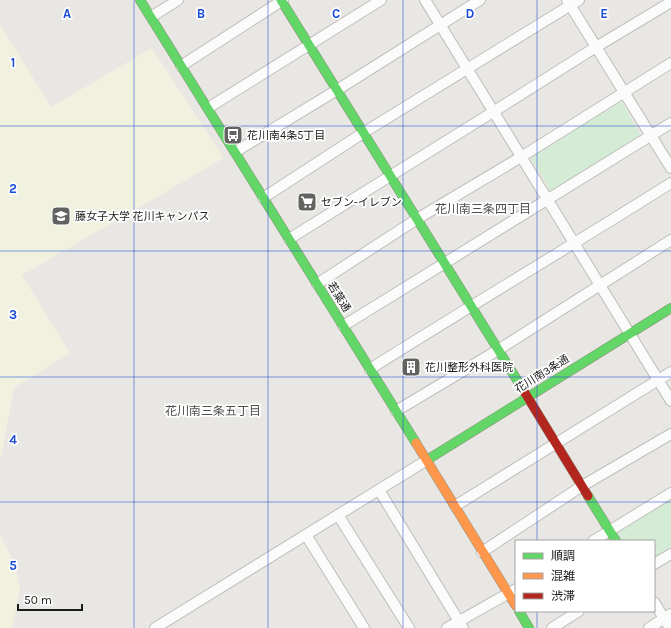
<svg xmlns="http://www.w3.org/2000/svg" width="671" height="628" font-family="Karla,'Noto Sans JP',sans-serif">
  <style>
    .education { fill: #f1f1df }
    .park { fill: #d4ecd5 }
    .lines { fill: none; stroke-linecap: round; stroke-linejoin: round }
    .street-casing { stroke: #bfbebc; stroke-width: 12 }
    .fast-casing { stroke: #8e907e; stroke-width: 10 }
    .slow-casing { stroke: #8e907e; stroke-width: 10 }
    .jam-casing { stroke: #8e907e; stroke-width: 10 }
    .street { stroke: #fcfbfb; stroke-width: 10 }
    .fast { stroke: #63d668; stroke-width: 9 }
    .slow { stroke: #ff974d; stroke-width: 9 }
    .jam { stroke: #b3261e; stroke-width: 9 }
    .grid { fill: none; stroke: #1d4ed8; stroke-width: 1; stroke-opacity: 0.55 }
    .labels { text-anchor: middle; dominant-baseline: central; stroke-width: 3.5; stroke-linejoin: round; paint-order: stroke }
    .poi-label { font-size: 11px; fill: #1b1b1b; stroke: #fff; text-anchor: start }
    .street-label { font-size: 11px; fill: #1b1b1b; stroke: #fff }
    .neighbourhood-label { font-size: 12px; fill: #4e4e4e; stroke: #fff }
    .grid-label { font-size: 13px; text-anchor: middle; font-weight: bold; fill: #1d4ed8; stroke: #fff; stroke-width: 3.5; stroke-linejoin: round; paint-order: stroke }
  </style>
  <rect width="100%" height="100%" fill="#e9e7e3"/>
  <!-- education -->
  <g class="education">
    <polygon points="0,24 51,107 152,48 224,158 22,275 70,353 14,388 0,462"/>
    <polygon points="0,534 16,567 20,590 12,628 0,628"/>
  </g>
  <!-- park -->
  <g class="park">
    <polygon points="621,101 641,136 551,191 530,157"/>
    <polygon points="671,498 671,547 654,557 654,541 622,541 618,535 621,530"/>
  </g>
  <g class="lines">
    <!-- street casing -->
    <g class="street-casing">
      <g id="street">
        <polyline points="425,0 671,401"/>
        <polyline points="567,0 671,168"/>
        <polyline points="151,17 178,0"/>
        <polyline points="181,66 283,0"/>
        <polyline points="208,108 381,0"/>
        <polyline points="235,152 337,90 480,0"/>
        <polyline points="263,198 363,133 579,0"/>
        <polyline points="289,239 493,112 596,47 671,2"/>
        <polyline points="317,284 417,219 521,157 671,63"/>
        <polyline points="343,326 671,123"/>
        <path d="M370 369C470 306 571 246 671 183"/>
        <polyline points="396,411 498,350 671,240"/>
        <polyline points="379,490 463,628"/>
        <polyline points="455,506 671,372"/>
        <polyline points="338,515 409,628"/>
        <polyline points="306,535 364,628"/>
        <polyline points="593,541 671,493"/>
        <polyline points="482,552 582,486 671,434"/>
        <polyline points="654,564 671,554"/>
        <polyline points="654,602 670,628"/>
        <polyline points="155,628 427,460"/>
        <polyline points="447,628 516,589"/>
        <polyline points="552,628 579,611"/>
        <polyline points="649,628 671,614"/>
      </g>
    </g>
    <!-- fast casing -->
    <g class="fast-casing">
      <g id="fast">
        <polyline points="140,0 416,443"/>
        <polyline points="281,0 522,388"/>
        <polyline points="427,460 671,308"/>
        <polyline points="588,496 616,541"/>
        <polyline points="519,611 529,628"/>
      </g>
    </g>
    <!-- slow casing -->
    <g class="slow-casing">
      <polyline id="slow" points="416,443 516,606"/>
    </g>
    <!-- jam casing -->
    <g class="jam-casing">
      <polyline id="jam" points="522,388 588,496"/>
    </g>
    <!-- street -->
    <use href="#street" class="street"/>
    <!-- fast -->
    <use href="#fast" class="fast"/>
    <!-- slow -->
    <use href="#slow" class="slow"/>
    <!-- jam -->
    <use href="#jam" class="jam"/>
  </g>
  <!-- grid -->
  <path class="grid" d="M134 0V628M268 0V628M403 0V628M537 0V541M0 126H671M0 251H671M0 377H671M0 502H671M537 611V628"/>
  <!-- icons -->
  <defs>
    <g id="bus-square" transform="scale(1)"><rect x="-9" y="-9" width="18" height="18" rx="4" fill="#636261" stroke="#fff"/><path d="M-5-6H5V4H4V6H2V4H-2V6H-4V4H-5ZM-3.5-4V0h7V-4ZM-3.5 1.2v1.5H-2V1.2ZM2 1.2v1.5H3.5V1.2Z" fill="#fff"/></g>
    <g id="supermarket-square" transform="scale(1)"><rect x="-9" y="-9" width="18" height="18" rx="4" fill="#636261" stroke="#fff"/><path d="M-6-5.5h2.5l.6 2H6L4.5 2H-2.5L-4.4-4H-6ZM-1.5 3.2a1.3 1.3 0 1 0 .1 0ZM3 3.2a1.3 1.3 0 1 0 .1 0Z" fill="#fff"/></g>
    <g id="university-square" transform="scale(1)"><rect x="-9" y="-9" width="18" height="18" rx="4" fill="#636261" stroke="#fff"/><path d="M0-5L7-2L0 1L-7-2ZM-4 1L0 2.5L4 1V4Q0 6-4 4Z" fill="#fff"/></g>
    <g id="building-square" transform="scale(1)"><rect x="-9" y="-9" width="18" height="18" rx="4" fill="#636261" stroke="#fff"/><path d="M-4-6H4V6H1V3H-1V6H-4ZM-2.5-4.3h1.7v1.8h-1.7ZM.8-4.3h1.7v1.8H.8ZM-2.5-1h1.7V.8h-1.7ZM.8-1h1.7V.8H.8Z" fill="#fff"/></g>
  </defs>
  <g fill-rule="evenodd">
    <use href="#bus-square" x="233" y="135"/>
    <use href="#supermarket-square" x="307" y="202"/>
    <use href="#university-square" x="61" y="216"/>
    <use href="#building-square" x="411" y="367"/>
  </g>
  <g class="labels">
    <!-- poi labels -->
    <g class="poi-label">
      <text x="247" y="135">花川南4条5丁目</text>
      <text x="321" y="202">セブン-イレブン</text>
      <text x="75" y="216">藤女子大学 花川キャンパス</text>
      <text x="425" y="367">花川整形外科医院</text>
    </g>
    <!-- street labels -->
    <g class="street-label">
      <text transform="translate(339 297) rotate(58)">若葉通</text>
      <text transform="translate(542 374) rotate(-32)">花川南3条通</text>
    </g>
    <!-- neighbourhood labels -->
    <g class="neighbourhood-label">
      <text x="483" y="209">花川南三条四丁目</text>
      <text x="213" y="411">花川南三条五丁目</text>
    </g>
  </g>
  <g class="grid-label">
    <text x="67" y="18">A</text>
    <text x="201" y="18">B</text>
    <text x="336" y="18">C</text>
    <text x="470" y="18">D</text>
    <text x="604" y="18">E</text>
    <text x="13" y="67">1</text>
    <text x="13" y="193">2</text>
    <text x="13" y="319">3</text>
    <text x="13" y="444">4</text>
    <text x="13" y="570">5</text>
  </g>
  <!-- legend -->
  <rect x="515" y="540" width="140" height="72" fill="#ffffff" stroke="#a4a4a4"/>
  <rect x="523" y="553" width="20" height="6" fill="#63d668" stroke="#a4a4a4"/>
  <text x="551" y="560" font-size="12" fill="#1b1b1b">順調</text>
  <rect x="523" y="573" width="20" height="6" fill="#ff974d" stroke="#a4a4a4"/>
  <text x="551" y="580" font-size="12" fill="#1b1b1b">混雑</text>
  <rect x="523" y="593" width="20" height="6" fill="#b3261e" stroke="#a4a4a4"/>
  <text x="551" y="600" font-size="12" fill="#1b1b1b">渋滞</text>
  <!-- scale -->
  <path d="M18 604v6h64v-6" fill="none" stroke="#1b1b1b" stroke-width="2"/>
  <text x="24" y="604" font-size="12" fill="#1b1b1b" stroke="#ffffff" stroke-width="3" paint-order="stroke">50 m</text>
</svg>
